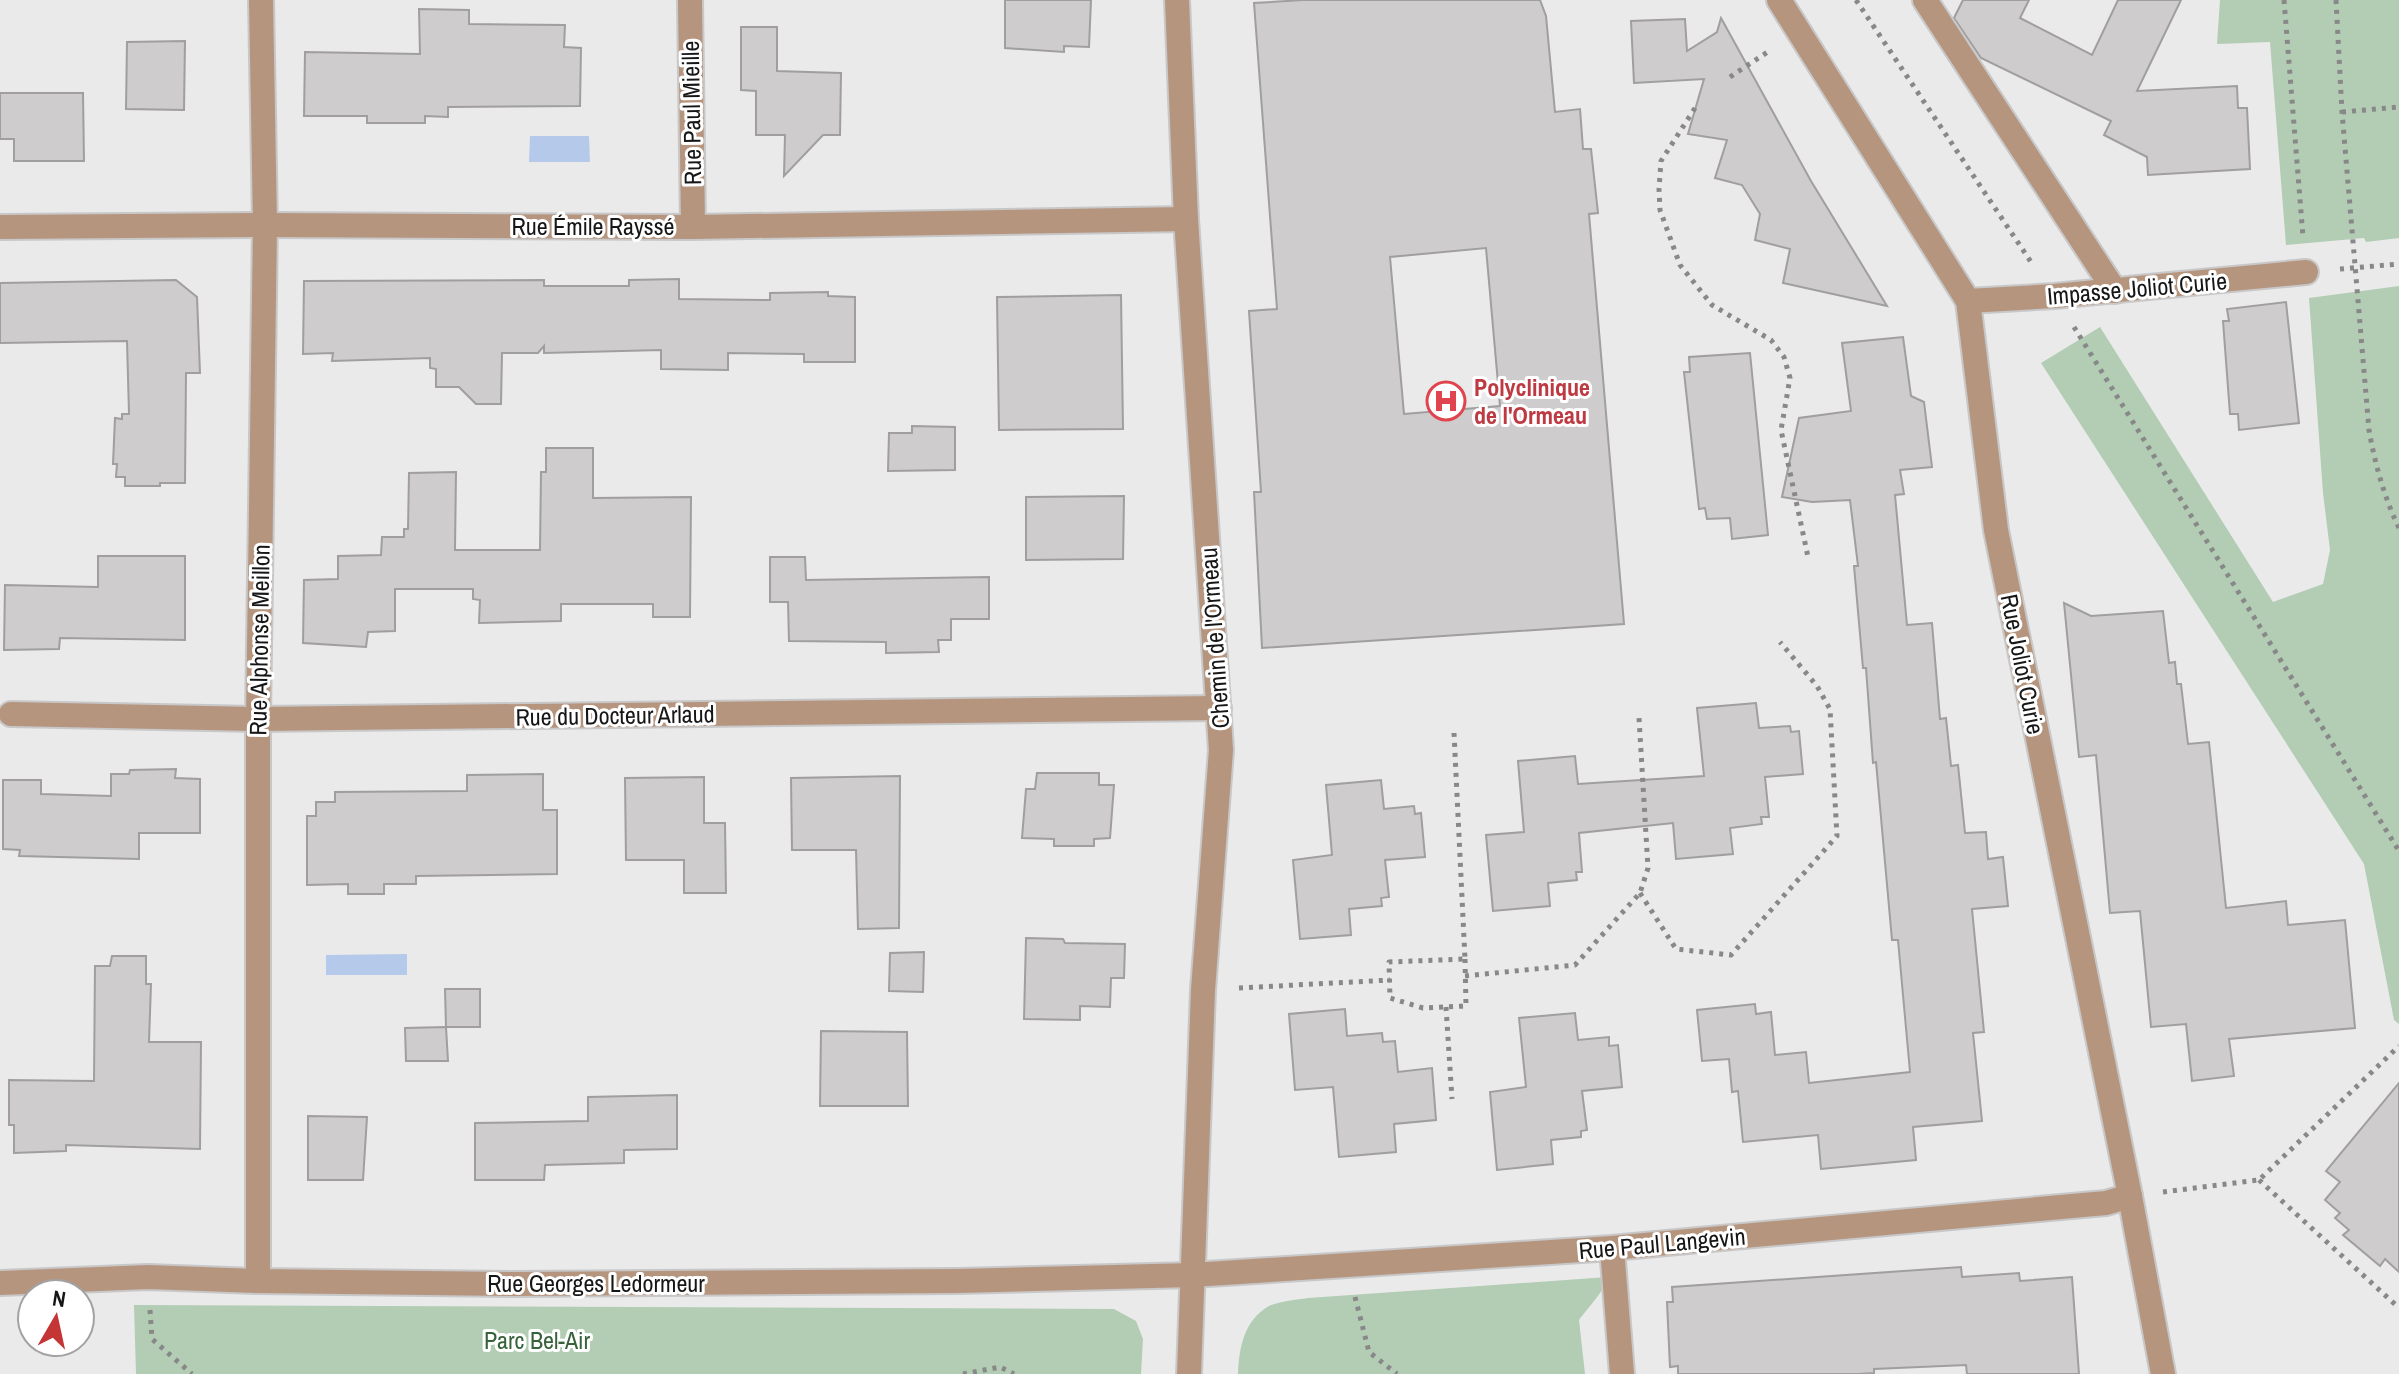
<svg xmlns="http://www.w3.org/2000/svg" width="2399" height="1374" font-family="'Archivo Narrow',sans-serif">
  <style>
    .green { fill: #b2cdb3 }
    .water { fill: #b5c9eb }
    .building { fill: #cecccc; stroke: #a09e9e; stroke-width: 2; fill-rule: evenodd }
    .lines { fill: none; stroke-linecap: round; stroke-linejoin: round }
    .minor-casing { stroke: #c8c8c9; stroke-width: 28 }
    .path { stroke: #888889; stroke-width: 5; stroke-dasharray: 4 6; stroke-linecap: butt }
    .minor { stroke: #b6957f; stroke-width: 24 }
    .labels { text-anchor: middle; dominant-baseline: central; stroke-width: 6; stroke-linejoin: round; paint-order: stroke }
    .street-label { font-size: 24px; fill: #161617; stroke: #fff }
    .health-label { font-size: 24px; font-weight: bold; fill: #be3a42; stroke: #fff; text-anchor: start }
    .park-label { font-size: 24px; fill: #36633a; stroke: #fff }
  </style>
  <rect width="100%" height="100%" fill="#eaeaeb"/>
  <!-- green -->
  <g class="green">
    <polygon points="2220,0 2399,0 2399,238 2366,242 2364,238 2286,245 2270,42 2217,44"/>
    <polygon points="2399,286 2399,1024 2394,1020 2364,864 2041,363 2100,327 2273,602 2323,584 2330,550 2323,493 2309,298"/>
    <path d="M1608 1277C1606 1289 1587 1309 1579 1320L1585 1374H1238C1239 1348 1244 1320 1269 1306 1280 1301 1296 1300 1308 1298Z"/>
    <polygon points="134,1305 1114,1309 1136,1321 1143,1339 1141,1374 136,1374"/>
  </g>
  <!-- water -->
  <g class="water">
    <polygon points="530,136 589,136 590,162 529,162"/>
    <polygon points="407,954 407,975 326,975 326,955"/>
  </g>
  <!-- building -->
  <g class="building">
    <polygon points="1005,0 1091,0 1089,47 1064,46 1064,52 1005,48"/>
    <path d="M1303 0H1540L1546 16 1555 112 1580 109 1583 149H1591L1598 213 1589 214 1624 624 1262 648 1254 492H1261L1249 311 1277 309 1254 3ZM1486 248 1500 406 1404 414 1390 257Z"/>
    <polygon points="1963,0 2029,0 2020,18 2092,55 2118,0 2181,0 2137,91 2237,86 2238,108 2247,108 2250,169 2148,175 2147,157 2104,135 2111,121 1981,58 1954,18"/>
    <polygon points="419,9 469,10 469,24 565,25 564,47 581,48 580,106 448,107 448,117 425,116 425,123 367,123 367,116 304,116 305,52 420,54"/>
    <polygon points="1721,18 1811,181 1887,306 1783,283 1790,249 1755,240 1760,214 1742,185 1715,178 1727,140 1688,134 1704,79 1634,83 1631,21 1685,19 1687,51 1717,32"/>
    <polygon points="741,27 777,27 777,71 841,73 840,135 823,135 784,176 785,135 756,135 756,91 741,90"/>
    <polygon points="185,41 184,110 126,109 127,42"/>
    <polygon points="0,93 83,93 84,161 14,161 14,139 0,139"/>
    <polygon points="679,279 679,299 770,300 770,293 828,292 828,296 855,297 855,362 804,362 804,354 728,353 728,370 661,369 661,350 544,353 544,346 538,353 502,353 501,404 476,404 459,387 436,387 436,369 430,368 430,358 332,361 333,353 303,354 304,281 544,280 544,286 629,286 629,280"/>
    <polygon points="176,280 197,297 200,373 186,373 185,483 160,483 160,486 125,486 125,477 116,477 117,464 113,464 115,418 122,419 122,414 129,414 127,341 0,343 0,283"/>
    <polygon points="1121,295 1123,429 999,430 997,297"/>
    <polygon points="2286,302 2299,423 2239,430 2238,414 2230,414 2223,321 2229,321 2227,309"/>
    <polygon points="1903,337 1911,396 1924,402 1932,467 1900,470 1904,494 1895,495 1907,625 1932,623 1940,719 1946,718 1951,766 1958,765 1965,833 1986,832 1988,859 2003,857 2008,906 1972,909 1984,1032 1973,1033 1982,1121 1913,1127 1916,1160 1821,1169 1818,1135 1743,1142 1738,1091 1732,1092 1729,1059 1702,1061 1697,1010 1755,1004 1756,1014 1771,1012 1775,1055 1806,1052 1809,1083 1910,1072 1898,940 1892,940 1876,762 1873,763 1866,668 1863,668 1854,566 1858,566 1850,500 1812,502 1782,497 1799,418 1851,411 1842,343"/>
    <polygon points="1750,353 1768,535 1732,539 1730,518 1707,519 1705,508 1699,509 1684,372 1690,372 1689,357"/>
    <polygon points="912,426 955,427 955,470 888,471 889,433 912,433"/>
    <polygon points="546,448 593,448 593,498 691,497 690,617 653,617 653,604 561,604 561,621 479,623 480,600 473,599 473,589 395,589 395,631 368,632 366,647 303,643 304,580 338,579 338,556 381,555 382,537 404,537 404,529 408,529 409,473 456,472 455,550 540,550 541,472 546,472"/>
    <polygon points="1124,496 1123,559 1026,560 1026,497"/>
    <polygon points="98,556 185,556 185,640 60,638 59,649 4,650 5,585 98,587"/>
    <polygon points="770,557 805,557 806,580 989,577 989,619 951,619 951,640 938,640 939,652 886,653 886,642 789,641 788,602 770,602"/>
    <polygon points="2064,603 2091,616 2163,611 2169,663 2175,662 2177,684 2181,684 2188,744 2209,742 2226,908 2286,901 2288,925 2345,920 2355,1028 2229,1039 2234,1076 2192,1081 2186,1024 2151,1027 2140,911 2110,913 2096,755 2079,757"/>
    <polygon points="1756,703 1759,728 1790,726 1791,732 1799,731 1803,774 1765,777 1769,817 1761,817 1762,824 1730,828 1733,854 1676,859 1673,823 1579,833 1582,872 1576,872 1577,880 1548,883 1550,906 1493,911 1486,835 1524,832 1518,761 1575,756 1578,784 1704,776 1697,708"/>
    <polygon points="176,769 175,778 200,779 200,833 139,833 139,859 19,856 20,850 3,849 3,780 41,780 41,794 111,796 111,774 129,774 130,770"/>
    <polygon points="1037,773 1099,773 1099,785 1114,785 1110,838 1094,839 1094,846 1054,846 1054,839 1022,838 1026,789 1035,789"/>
    <polygon points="543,774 543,810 557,810 557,874 416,876 416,884 384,884 384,894 348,894 348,884 307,885 307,816 316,816 316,802 335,802 335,792 467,791 467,775"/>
    <polygon points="900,776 899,928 858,929 856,850 792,850 791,778"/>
    <polygon points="704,777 704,823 725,823 726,893 684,893 684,860 626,860 625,778"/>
    <polygon points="1381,780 1384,809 1414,806 1415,814 1421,813 1425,857 1385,860 1389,897 1381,898 1382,906 1349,909 1351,935 1300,939 1293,860 1332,855 1326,785"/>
    <polygon points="1026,938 1063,939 1065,943 1125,944 1124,978 1111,978 1110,1007 1080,1006 1080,1020 1024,1019"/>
    <polygon points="924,952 923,992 889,991 890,953"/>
    <polygon points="112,956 146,956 146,984 151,984 149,1042 201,1042 200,1149 66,1145 66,1151 14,1153 14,1125 9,1125 9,1080 94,1081 95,966 110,966"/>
    <polygon points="445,989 480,989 480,1027 446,1027"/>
    <polygon points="1345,1009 1347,1036 1382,1033 1383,1042 1395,1041 1398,1072 1432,1068 1436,1120 1394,1124 1396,1152 1339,1157 1333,1087 1295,1090 1289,1014"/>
    <polygon points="1575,1013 1578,1040 1609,1037 1609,1046 1618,1045 1622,1087 1582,1091 1587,1130 1581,1131 1581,1137 1551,1140 1553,1164 1497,1170 1490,1092 1526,1087 1519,1018"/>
    <polygon points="446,1027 448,1061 406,1061 405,1028"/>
    <polygon points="821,1031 907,1032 908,1106 820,1106"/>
    <polygon points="2399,1083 2399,1272 2385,1259 2380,1266 2343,1235 2349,1230 2335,1218 2340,1213 2325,1200 2340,1182 2326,1171"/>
    <polygon points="677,1095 677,1149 624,1150 624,1163 545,1165 544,1180 475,1180 475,1123 588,1121 588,1097"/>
    <polygon points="308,1116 367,1117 363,1180 308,1180"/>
    <polygon points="1961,1267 1962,1277 2019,1273 2020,1281 2072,1277 2079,1374 1967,1374 1966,1365 1874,1369 1874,1373 1858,1374 1678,1374 1678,1366 1670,1367 1667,1302 1673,1302 1672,1287"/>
  </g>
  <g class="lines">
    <!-- minor casing -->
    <g class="minor-casing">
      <g id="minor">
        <polyline points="690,0 693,227"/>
        <polyline points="1177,0 1186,219 1221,750 1203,990 1189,1374"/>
        <polyline points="1779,0 1968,301 1996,530 2130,1196 2163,1374"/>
        <polyline points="1925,0 2115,291"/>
        <polyline points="0,227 265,225 693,227 1186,219"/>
        <polyline points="1968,301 2054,296 2306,272"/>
        <polyline points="11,714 258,719 1219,708"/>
        <polyline points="1612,1248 1622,1374"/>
        <polyline points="258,1281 258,719 265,225 261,0"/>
        <polyline points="0,1283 148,1277 258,1281 515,1284 957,1281 1192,1275 1612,1248 2083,1205 2106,1203 2130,1196"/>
      </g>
    </g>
    <!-- path -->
    <g class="path">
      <polyline points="1856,0 2031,262"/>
      <polyline points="2284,0 2303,237"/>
      <path d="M2336 0 2342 112 2369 430C2375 464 2384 497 2399 528"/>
      <polyline points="1730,77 1769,51"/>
      <polyline points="1695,108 1661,161 1659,189 1660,210 1680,265 1712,305 1771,340 1784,357 1790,378 1781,430 1808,557"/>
      <polyline points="2342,112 2399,107"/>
      <polyline points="2340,269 2399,264"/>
      <polyline points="2074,327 2399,851"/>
      <polyline points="1454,733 1465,959"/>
      <polyline points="1640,893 1676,949 1731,955 1837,836 1830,709 1817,686 1780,642"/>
      <polygon points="1465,959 1466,1006 1423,1008 1390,998 1389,962"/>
      <polyline points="1465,976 1575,965 1640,893 1648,868 1639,718"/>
      <polyline points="1239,988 1390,980"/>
      <polyline points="1446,1007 1452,1099"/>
      <polyline points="2259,1180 2399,1308"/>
      <polyline points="2163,1192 2259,1180 2399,1046"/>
      <polyline points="1355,1297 1369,1352 1397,1374"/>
      <polyline points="150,1310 152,1339 192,1374"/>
      <polyline points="963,1374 1000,1367 1014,1374"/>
    </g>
    <!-- minor -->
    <use href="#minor" class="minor"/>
  </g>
  <!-- icons -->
  <defs>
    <g id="hospital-ring" transform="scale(2)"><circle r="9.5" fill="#fff" stroke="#e0444e" stroke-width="1.5"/><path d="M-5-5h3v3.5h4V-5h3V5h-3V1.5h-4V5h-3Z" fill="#e0444e"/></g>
  </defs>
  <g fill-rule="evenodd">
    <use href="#hospital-ring" x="1446" y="401"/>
  </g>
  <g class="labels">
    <!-- street labels -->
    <g class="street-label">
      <text transform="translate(691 113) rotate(-91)">Rue Paul Mieille</text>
      <text x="593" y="226">Rue Émile Rayssé</text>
      <text transform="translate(2137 288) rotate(-5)">Impasse Joliot Curie</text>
      <text transform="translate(1214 638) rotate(-94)">Chemin de l'Ormeau</text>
      <text transform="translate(259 640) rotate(-89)">Rue Alphonse Meillon</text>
      <text transform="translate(2023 664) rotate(79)">Rue Joliot Curie</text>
      <text transform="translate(615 715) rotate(-1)">Rue du Docteur Arlaud</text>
      <text transform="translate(1662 1243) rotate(-5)">Rue Paul Langevin</text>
      <text x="596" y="1283">Rue Georges Ledormeur</text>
    </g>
    <!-- health labels -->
    <g class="health-label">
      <text x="1474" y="387">Polyclinique<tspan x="1474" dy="28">de l'Ormeau</tspan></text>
    </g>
    <!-- park labels -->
    <g class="park-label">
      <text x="537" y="1340">Parc Bel-Air</text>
    </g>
  </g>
  <!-- north arrow -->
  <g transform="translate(56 1318) rotate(9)"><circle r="38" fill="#ffffff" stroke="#a2a2a2" stroke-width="2"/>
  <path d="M0-6L14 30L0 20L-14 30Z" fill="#c43536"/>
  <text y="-12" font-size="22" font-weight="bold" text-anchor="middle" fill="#161617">N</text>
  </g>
</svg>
